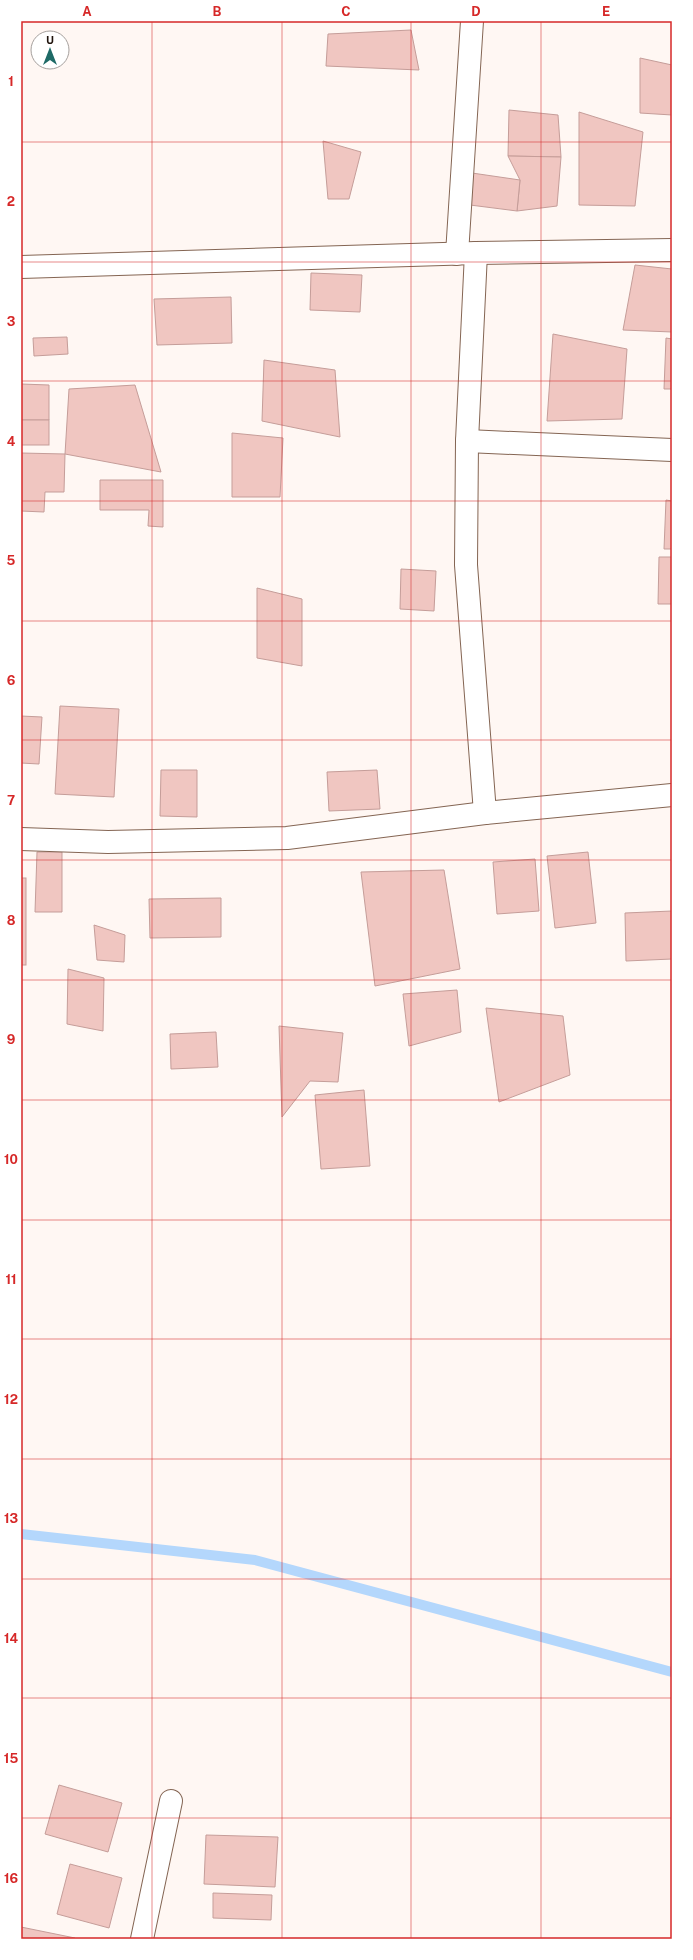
<svg xmlns="http://www.w3.org/2000/svg" width="693" height="1960" font-family="'Public Sans',sans-serif">
  <style>
    .lines { fill: none; stroke-linecap: round; stroke-linejoin: round }
    .stream { stroke: #b4d7fc; stroke-width: 10 }
    .building { fill: #f0c6c1; stroke: #c59d99 }
    .minor-casing { stroke: #846553; stroke-width: 24 }
    .minor { stroke: #fff; stroke-width: 22 }
    .grid { fill: none; stroke: #d62828; stroke-width: 1; stroke-opacity: 0.55 }
    .neatline { fill: none; stroke: #d62828; stroke-width: 1.5 }
    .grid-label { font-size: 13px; text-anchor: middle; font-weight: bold; fill: #d62828 }
  </style>
  <rect width="100%" height="100%" fill="#fff7f3"/>
  <g class="lines">
    <!-- stream -->
    <polyline class="stream" points="21,1534 255,1560 672,1672"/>
  </g>
  <!-- building -->
  <g class="building">
    <polygon points="411,30 419,70 326,66 328,34"/>
    <polygon points="640,58 672,65 672,115 640,113"/>
    <polygon points="509,110 558,115 561,157 508,156"/>
    <polygon points="579,112 643,132 635,206 579,205"/>
    <polygon points="323,141 361,152 349,199 328,199"/>
    <polygon points="508,156 561,157 557,206 517,211 520,180"/>
    <polygon points="472,173 520,180 517,211 470,205"/>
    <polygon points="635,265 672,269 672,332 623,330"/>
    <polygon points="311,273 362,275 360,312 310,310"/>
    <polygon points="231,297 232,343 157,345 154,299"/>
    <polygon points="553,334 627,349 622,419 547,421"/>
    <polygon points="67,337 68,354 34,356 33,338"/>
    <polygon points="666,338 672,339 672,389 664,389"/>
    <polygon points="264,360 335,370 340,437 262,421"/>
    <polygon points="21,384 49,385 49,420 21,420"/>
    <polygon points="135,385 161,472 65,454 69,389"/>
    <rect x="21" y="420" width="28" height="25"/>
    <polygon points="232,433 283,438 280,497 232,497"/>
    <polygon points="21,453 65,454 64,492 45,492 44,512 21,511"/>
    <polygon points="100,480 163,480 163,527 148,526 149,510 100,510"/>
    <polygon points="666,500 672,501 672,549 664,549"/>
    <polygon points="659,557 672,557 672,604 658,604"/>
    <polygon points="401,569 436,571 434,611 400,609"/>
    <polygon points="257,588 302,599 302,666 257,658"/>
    <polygon points="60,706 119,709 114,797 55,794"/>
    <polygon points="21,716 42,717 39,764 21,763"/>
    <polygon points="161,770 197,770 197,817 160,816"/>
    <polygon points="377,770 380,809 329,811 327,772"/>
    <polygon points="37,852 62,852 62,912 35,912"/>
    <polygon points="588,852 596,923 555,928 547,856"/>
    <polygon points="535,859 539,911 497,914 493,862"/>
    <polygon points="444,870 460,969 375,986 361,872"/>
    <rect x="21" y="878" width="5" height="87"/>
    <polygon points="221,898 221,937 150,938 149,899"/>
    <polygon points="672,911 672,959 626,961 625,913"/>
    <polygon points="94,925 125,935 124,962 97,960"/>
    <polygon points="68,969 104,978 103,1031 67,1024"/>
    <polygon points="457,990 461,1032 409,1046 403,994"/>
    <polygon points="486,1008 563,1016 570,1075 499,1102"/>
    <polygon points="279,1026 343,1033 338,1082 310,1081 282,1117"/>
    <polygon points="216,1032 218,1067 171,1069 170,1034"/>
    <polygon points="364,1090 370,1166 321,1169 315,1095"/>
    <polygon points="59,1785 122,1803 108,1852 45,1834"/>
    <polygon points="206,1835 278,1837 275,1887 204,1884"/>
    <polygon points="70,1864 122,1878 109,1928 57,1914"/>
    <polygon points="213,1893 272,1895 271,1920 213,1918"/>
    <polygon points="21,1927 75,1938 75,1939 21,1939"/>
  </g>
  <g class="lines">
    <!-- minor casing -->
    <g class="minor-casing">
      <g id="minor">
        <polyline points="476,253 467,441 466,565 485,813"/>
        <polyline points="457,254 472,21"/>
        <polyline points="21,267 476,253 672,250"/>
        <polyline points="467,441 672,450"/>
        <polyline points="21,839 108,842 287,838 485,813 672,795"/>
        <polyline points="142,1939 171,1801"/>
      </g>
    </g>
    <!-- minor -->
    <use href="#minor" class="minor"/>
  </g>
  <!-- grid -->
  <path class="grid" d="M152 21V1939M282 21V1939M411 21V1939M541 21V1939M21 142H672M21 262H672M21 381H672M21 501H672M21 621H672M21 740H672M21 860H672M21 980H672M21 1100H672M21 1220H672M21 1339H672M21 1459H672M21 1579H672M21 1698H672M21 1818H672"/>
  <!-- border -->
  <rect width="693" height="1960" fill="none" stroke="#ffffff" stroke-width="44"/>
  <!-- north arrow -->
  <g transform="translate(50 50)"><circle r="19" fill="#ffffff" stroke="#a5a09d"/>
  <path d="M0-3L7 15L0 10L-7 15Z" fill="#1e6a66"/>
  <text y="-6" font-size="11" font-weight="bold" text-anchor="middle" fill="#1e120b">U</text>
  </g>
  <rect x="22" y="22" width="649" height="1916" class="neatline"/>
  <g class="grid-label">
    <text x="87" y="16">A</text>
    <text x="217" y="16">B</text>
    <text x="346" y="16">C</text>
    <text x="476" y="16">D</text>
    <text x="606" y="16">E</text>
    <text x="11" y="86">1</text>
    <text x="11" y="206">2</text>
    <text x="11" y="326">3</text>
    <text x="11" y="446">4</text>
    <text x="11" y="565">5</text>
    <text x="11" y="685">6</text>
    <text x="11" y="805">7</text>
    <text x="11" y="925">8</text>
    <text x="11" y="1044">9</text>
    <text x="11" y="1164">10</text>
    <text x="11" y="1284">11</text>
    <text x="11" y="1404">12</text>
    <text x="11" y="1523">13</text>
    <text x="11" y="1643">14</text>
    <text x="11" y="1763">15</text>
    <text x="11" y="1883">16</text>
  </g>
</svg>
